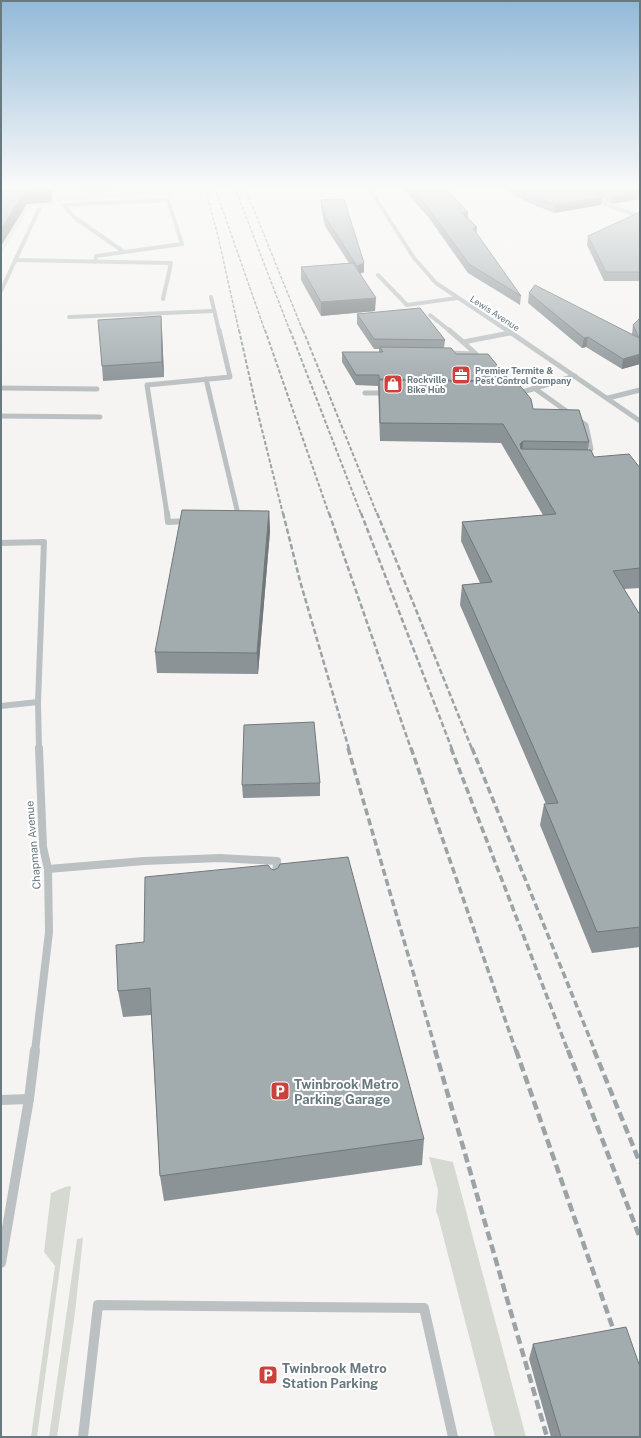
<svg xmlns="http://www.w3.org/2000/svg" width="641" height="1438" font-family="'Public Sans',sans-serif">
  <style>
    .built { fill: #e3e4e2 }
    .green { fill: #d6d9d2 }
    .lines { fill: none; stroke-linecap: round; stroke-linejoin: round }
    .minor-far4 { stroke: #bbc0c2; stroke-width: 4 }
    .minor-far3 { stroke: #bbc0c2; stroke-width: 5 }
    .minor-far2 { stroke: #bbc0c2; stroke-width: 6 }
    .minor-far1 { stroke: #bbc0c2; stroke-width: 8 }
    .minor { stroke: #bbc0c2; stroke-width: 10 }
    .rail-far4 { stroke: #9ba3a6; stroke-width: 1.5; stroke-dasharray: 3.5 1.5; stroke-linecap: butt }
    .rail-far3 { stroke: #9ba3a6; stroke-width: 2; stroke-dasharray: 4 2; stroke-linecap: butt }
    .rail-far2 { stroke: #9ba3a6; stroke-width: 2.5; stroke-dasharray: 5.5 2.5; stroke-linecap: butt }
    .rail-far1 { stroke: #9ba3a6; stroke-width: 3.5; stroke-dasharray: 7 3.5; stroke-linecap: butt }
    .rail { stroke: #9ba3a6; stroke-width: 4.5; stroke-dasharray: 9 4.5; stroke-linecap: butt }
    .wall { fill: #8b9396 }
    .shaded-wall { fill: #71787a }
    .building { fill: #a2abae; stroke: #71787a }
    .labels { text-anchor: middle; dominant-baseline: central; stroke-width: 4; stroke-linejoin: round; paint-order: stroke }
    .far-street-label { font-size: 9px; fill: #68797f; stroke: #fff }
    .far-poi-label { font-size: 9px; font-weight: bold; fill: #68797f; stroke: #fff; text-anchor: start }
    .street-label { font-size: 11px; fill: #68797f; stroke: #fff }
    .near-poi-label { font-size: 13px; font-weight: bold; fill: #68797f; stroke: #fff; text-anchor: start }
  </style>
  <rect width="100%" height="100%" fill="#f5f4f2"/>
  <!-- built -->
  <polygon class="built" points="1,188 198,188 199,192 56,202 54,204 31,206 1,254"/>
  <!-- green -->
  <g class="green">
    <polygon points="429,1157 453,1162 526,1437 495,1437 438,1216 436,1211 438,1190"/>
    <polygon points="71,1186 37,1437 31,1437 55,1266 44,1252 51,1193 65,1187"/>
    <polygon points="83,1238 75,1313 57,1437 49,1437 77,1239"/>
  </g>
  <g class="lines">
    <!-- minor-far4 -->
    <g class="minor-far4">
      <polyline points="87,188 104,188"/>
      <polyline points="369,188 414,258 436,283 508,331"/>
      <polyline points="595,198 612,207 640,216"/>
      <polyline points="15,260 171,263 163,299"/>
      <polyline points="95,262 96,256 182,244 168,200 64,205 74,217 124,252"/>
      <polyline points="378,275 407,305 457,298"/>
      <polyline points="1,291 39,209"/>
      <polyline points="211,297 219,331"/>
      <polyline points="430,315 450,331"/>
      <polyline points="69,317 213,311"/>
    </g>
    <!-- minor-far3 -->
    <g class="minor-far3">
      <polyline points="449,330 463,342 510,333"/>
      <polyline points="507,330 640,421"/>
      <polyline points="447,353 476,354 463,342"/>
      <polyline points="206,379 238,514"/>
      <polyline points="1,388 97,389"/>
      <polyline points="534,388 586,425 591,449"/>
      <polyline points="365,393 388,393"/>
      <polyline points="516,394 575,376"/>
      <polyline points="608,398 640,390"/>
      <polyline points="1,416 100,417"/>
      <polyline points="167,514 147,385 230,377 219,330"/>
    </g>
    <!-- minor-far2 -->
    <g class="minor-far2">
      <polyline points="167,513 168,522 188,521"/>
      <polyline points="237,517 239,517 238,513"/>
      <polyline points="1,543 44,542 38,702 39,749"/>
      <polyline points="1,706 38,702"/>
    </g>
    <!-- minor-far1 -->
    <g class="minor-far1">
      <polyline points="48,869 144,861 220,858 277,861 276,877"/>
      <polyline points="35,1051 49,932 48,869 43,847 39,748"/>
    </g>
    <!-- minor -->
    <g class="minor">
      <polyline points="1,1100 29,1099"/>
      <polyline points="1,1263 29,1099 35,1050"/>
      <polyline points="83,1437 98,1305 424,1308 453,1437"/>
    </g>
    <!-- rail-far4 -->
    <g class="rail-far4">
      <polyline points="205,188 218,236 239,331"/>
      <polyline points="215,188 265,331"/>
      <polyline points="235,188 290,331"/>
      <polyline points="245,188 303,331"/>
    </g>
    <!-- rail-far3 -->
    <g class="rail-far3">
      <polyline points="239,330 256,406 283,514"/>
      <polyline points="265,330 329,514"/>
      <polyline points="290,330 361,514"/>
      <polyline points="303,330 377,514"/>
    </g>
    <!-- rail-far2 -->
    <g class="rail-far2">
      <polyline points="283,513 300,581 349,749"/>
      <polyline points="329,513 411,749"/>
      <polyline points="361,513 452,749"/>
      <polyline points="377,513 472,749"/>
    </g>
    <!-- rail-far1 -->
    <g class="rail-far1">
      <polyline points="348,748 436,1051"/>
      <polyline points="411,748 516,1051"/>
      <polyline points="451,748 568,1051"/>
      <polyline points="472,748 595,1051"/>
    </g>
    <!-- rail -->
    <g class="rail">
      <polyline points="435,1050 547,1437"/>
      <polyline points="516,1050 617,1340"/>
      <polyline points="568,1050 640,1238"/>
      <polyline points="594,1050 640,1163"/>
    </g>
  </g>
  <!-- wall -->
  <g class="wall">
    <polygon points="402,188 445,188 468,218 477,227 476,233 521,296 520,305 468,273 429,218"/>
    <polygon points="502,188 640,188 613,204 602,198 601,205 554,213 525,201"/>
    <polygon points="321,200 364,272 360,274 375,311 321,316 301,280 301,267 349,263 325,226 321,209"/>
    <polygon points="640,212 640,281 604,281 587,245 588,236"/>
    <polygon points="529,293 632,334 633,325 640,318 640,364 622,369 586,347 582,348 528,303"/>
    <polygon points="357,314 445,340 444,348 510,381 510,382 533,409 589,442 588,450 594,457 640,468 640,588 624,589 640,615 640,947 592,953 540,825 544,804 546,804 460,605 462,585 480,583 461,541 462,522 543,515 501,443 380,441 378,386 356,385 342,362 342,352 379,352 379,349 374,349 357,324"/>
    <polygon points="161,316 162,330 164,377 103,381 102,366"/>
    <polygon points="269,511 270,531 258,674 157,673 155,652"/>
    <polygon points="320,783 320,796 243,798 242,785"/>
    <polygon points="271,869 274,870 424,1139 422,1165 164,1201 160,1176 151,1015 123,1017 118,991 144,942"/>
    <polygon points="533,1344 640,1437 551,1437 529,1359"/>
  </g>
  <!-- shaded-wall -->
  <g class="shaded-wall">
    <polygon points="52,188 52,202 27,204 1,246 1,229 25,191"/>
    <polygon points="640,191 640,199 613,204 614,195"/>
    <polygon points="603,197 601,205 554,213 555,205"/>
    <polygon points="468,212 468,221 462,213"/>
    <polygon points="477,227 476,236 473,228"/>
    <polygon points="364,263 364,272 357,275 357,266"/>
    <polygon points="376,298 375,311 321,316 321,302"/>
    <polygon points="161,316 162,330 164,377 162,362"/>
    <polygon points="588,337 586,347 582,348 584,338"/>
    <polygon points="640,354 640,364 622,369 623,359"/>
    <polygon points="523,441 522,455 520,444"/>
    <polygon points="269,511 270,531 258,674 257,653"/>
  </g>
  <!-- building -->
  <g class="building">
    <polygon points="1,188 51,188 51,190 25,191 1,229"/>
    <polygon points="410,188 445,188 468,212 462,213 477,227 473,228 521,296 469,264 429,209"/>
    <polygon points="518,188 586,188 603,197 555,205 526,193"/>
    <polygon points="601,188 640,188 640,191 614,195"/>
    <polygon points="344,199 364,263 357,266 325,217 321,200"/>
    <polygon points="640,212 640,272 606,272 588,236"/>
    <polygon points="353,263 376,298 321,302 301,267"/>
    <polygon points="535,285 639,338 633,325 640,318 640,354 623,359 588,337 584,338 529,293"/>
    <polygon points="420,308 445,340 374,339 357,314"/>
    <polygon points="161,316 162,362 102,366 98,320"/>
    <polygon points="380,347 451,348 456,354 488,354 510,381 379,379 379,375 356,375 342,352 383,352"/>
    <polygon points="379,380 511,382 516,381 531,399 533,409 579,410 589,442 523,441 520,444 521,449 591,450 594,457 629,454 640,468 640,568 613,571 640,615 640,927 597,932 544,804 558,803 462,585 492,582 462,522 556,514 503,424 380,423"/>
    <polygon points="182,510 269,511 257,653 155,652"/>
    <polygon points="314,722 320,783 242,785 244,725"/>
    <polygon points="348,857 424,1139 160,1176 150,988 118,991 116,945 144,942 145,877 268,865 271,869 274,870 278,868 280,864"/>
    <polygon points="626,1327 640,1367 640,1437 561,1437 533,1344"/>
  </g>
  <!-- sky -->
  <linearGradient id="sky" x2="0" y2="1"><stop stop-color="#92b9d8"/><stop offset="0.48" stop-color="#fafaf9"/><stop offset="1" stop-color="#fafaf9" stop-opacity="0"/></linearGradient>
  <rect width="641" height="390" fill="url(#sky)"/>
  <!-- icons -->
  <defs>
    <g id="office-square" transform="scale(1)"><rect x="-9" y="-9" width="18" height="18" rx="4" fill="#cc413b" stroke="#fff"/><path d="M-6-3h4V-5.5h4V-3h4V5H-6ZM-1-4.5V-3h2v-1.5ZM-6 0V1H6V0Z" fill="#fff"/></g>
    <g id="shop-square" transform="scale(1)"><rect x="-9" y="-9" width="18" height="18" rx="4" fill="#cc413b" stroke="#fff"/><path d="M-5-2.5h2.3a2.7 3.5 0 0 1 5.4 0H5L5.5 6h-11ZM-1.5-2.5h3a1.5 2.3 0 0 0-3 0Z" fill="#fff"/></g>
    <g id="parking-square" transform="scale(1)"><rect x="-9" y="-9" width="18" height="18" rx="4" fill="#cc413b" stroke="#fff"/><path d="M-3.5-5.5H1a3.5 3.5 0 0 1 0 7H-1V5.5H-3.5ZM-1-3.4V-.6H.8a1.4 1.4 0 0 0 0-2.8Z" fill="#fff"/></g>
  </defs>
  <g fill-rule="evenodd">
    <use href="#office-square" x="461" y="375"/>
    <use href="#shop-square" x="393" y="384"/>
    <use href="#parking-square" x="280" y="1091"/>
    <use href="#parking-square" x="268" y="1375"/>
  </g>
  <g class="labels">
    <!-- far-street labels -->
    <g class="far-street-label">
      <text transform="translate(495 313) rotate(33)">Lewis Avenue</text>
    </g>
    <!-- far-poi labels -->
    <g class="far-poi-label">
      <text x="475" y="370">Premier Termite &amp;<tspan x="475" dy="10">Pest Control Company</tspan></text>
      <text x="407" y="379">Rockville<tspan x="407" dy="10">Bike Hub</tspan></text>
    </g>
    <!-- street labels -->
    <g class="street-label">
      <text transform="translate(33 845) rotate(-95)">Chapman Avenue</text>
    </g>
    <!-- near-poi labels -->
    <g class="near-poi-label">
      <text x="294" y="1084">Twinbrook Metro<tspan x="294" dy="15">Parking Garage</tspan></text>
      <text x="282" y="1368">Twinbrook Metro<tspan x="282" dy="15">Station Parking</tspan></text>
    </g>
  </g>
  <!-- border -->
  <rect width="641" height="1438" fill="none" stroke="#68797f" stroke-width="4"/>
</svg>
